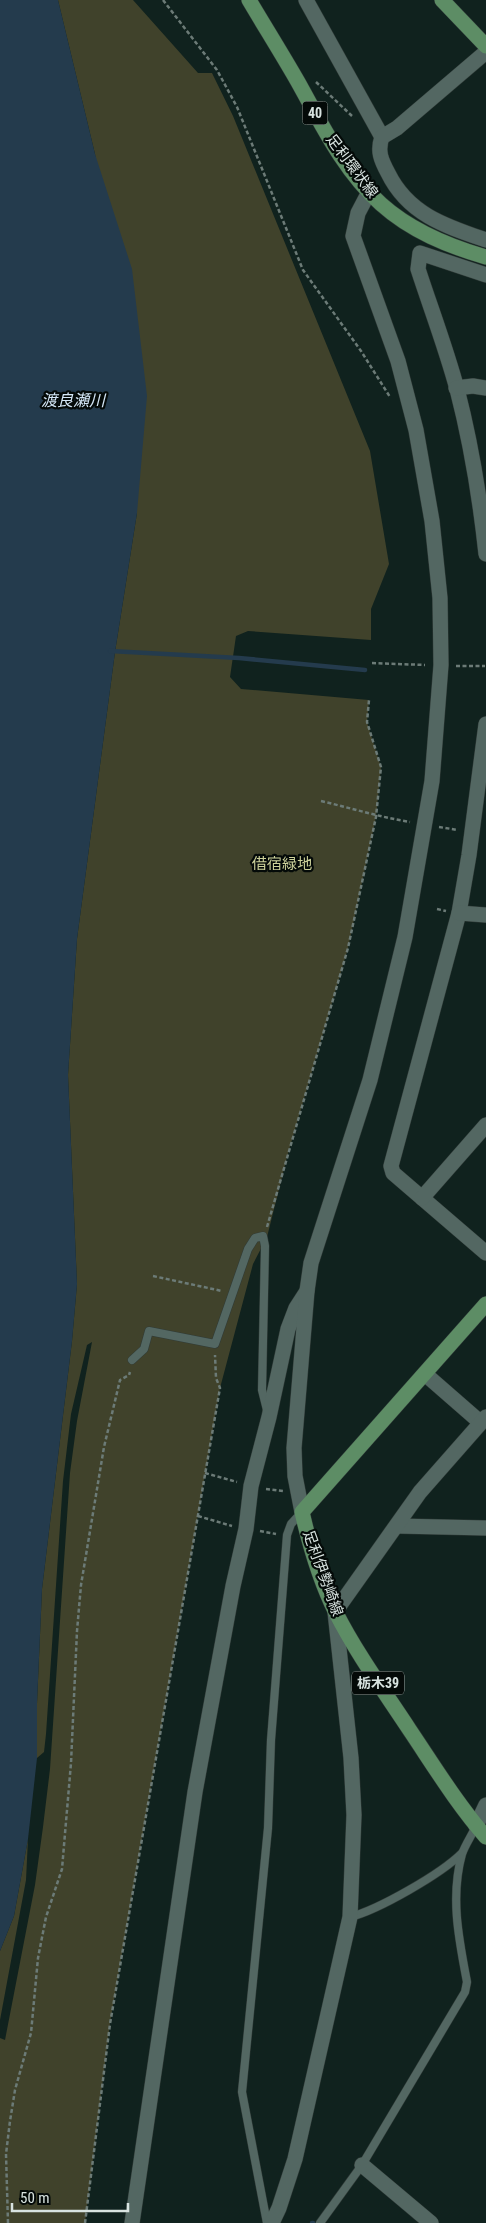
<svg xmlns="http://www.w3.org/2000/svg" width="486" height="2223" font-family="'Roboto Condensed','Noto Sans JP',sans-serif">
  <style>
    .green { fill: #40422b }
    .water { fill: #243b4d }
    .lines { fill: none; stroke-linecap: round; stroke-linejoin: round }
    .stream { stroke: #243b4d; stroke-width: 4.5 }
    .lane-casing { stroke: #303b38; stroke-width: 9 }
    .street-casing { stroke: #303b38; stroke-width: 16 }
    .secondary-casing { stroke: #303b38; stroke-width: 16 }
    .primary-casing { stroke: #303b38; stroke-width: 16 }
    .path { stroke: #6c7b77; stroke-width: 2.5; stroke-dasharray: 4 2.5; stroke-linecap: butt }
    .lane { stroke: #536762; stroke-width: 8 }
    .street { stroke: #536762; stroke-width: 15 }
    .secondary { stroke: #536762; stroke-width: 15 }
    .primary { stroke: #5d8d65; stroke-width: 15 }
    .labels { text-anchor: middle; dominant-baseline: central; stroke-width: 4.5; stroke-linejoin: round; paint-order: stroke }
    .shield { fill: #040a08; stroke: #98a29f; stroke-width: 1 }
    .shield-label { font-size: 14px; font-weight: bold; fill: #d8e3e0 }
    .street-label { font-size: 15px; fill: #d8e3e0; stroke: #040a08 }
    .park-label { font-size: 15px; fill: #cdd29b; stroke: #040a08 }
    .water-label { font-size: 16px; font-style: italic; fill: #d4e7f7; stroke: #040a08 }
  </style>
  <rect width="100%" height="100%" fill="#10221e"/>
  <!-- green -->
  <g class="green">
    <polygon points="58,0 133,0 198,73 212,73 233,116 370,451 389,564 371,609 371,640 248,631 236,636 230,677 241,689 369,700 367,722 381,767 376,817 348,948 287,1157 267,1237 253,1264 220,1388 110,2023 85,2223 0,2223 0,2038 5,2040 35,1885 43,1827 50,1769 70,1473 77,1421 92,1342 87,1345 71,1414 63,1481 46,1734 44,1752 37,1758 37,1703 42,1589 72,1341 77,1284 68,1075 77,939 115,652 137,513 95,154"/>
    <polygon points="28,1839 26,1880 0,2020 0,1951 14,1916"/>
  </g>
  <!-- water -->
  <polygon class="water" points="0,0 58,0 95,154 132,269 147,396 137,513 115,652 77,939 68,1075 77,1284 72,1341 42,1589 37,1703 37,1758 28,1839 14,1916 0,1951"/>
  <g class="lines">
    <!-- stream -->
    <g class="stream">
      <polyline points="110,651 239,658 365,670"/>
      <polyline points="312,2223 313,2223"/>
    </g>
    <!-- lane casing -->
    <g class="lane-casing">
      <g id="lane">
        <polyline points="132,1360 144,1349 149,1331 215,1344 248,1249 255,1238 263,1236 265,1246 262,1390 267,1410"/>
        <path d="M350 1917C378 1910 441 1874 462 1853"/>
        <polyline points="267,2223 242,2092 268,1828 271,1740 287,1535 291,1524 302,1512"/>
        <path d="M320 2223 362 2165 465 1992 467 1982C459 1940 450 1897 462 1854 465 1845 472 1835 476 1826"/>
      </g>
    </g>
    <!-- street casing -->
    <g class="street-casing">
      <g id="street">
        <polyline points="306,0 382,137"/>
        <path d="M486 52 397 128 382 137C377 151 381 160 388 173 408 214 445 226 486 240"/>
        <path d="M486 275 420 253 418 269C431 309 446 348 457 389 471 443 480 498 486 554"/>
        <polyline points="456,388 473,386 486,388"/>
        <polyline points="486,724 469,855 459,913 391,1166 393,1173 486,1253"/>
        <polyline points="459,913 486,915"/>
        <polyline points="422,1198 486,1125"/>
        <polyline points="425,1374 480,1422"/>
        <polyline points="397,1526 486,1528"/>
        <polyline points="476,1826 486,1805"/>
        <polyline points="362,2165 431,2223"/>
        <polyline points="132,2223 195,1792 233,1586 246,1529 251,1486 269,1417 288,1329 296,1308 307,1291"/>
        <polyline points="272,2223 279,2208 295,2159 350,1917 354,1815 351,1758 335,1612 420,1492 486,1417"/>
      </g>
    </g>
    <!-- secondary casing -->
    <g class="secondary-casing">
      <polyline id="secondary" points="302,1512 295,1476 294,1448 307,1291 311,1263 370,1080 405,937 432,781 441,665 440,598 432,521 416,430 398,361 353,236 358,213 369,192"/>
    </g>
    <!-- primary casing -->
    <g class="primary-casing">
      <g id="primary">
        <path d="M249 0C265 27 282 54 298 82 322 125 344 171 381 204 411 231 448 246 486 257"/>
        <polyline points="442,0 486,46"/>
        <path d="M486 1304 302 1512C310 1547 320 1581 336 1613 357 1654 384 1691 409 1729 434 1766 457 1804 486 1837"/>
      </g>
    </g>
    <!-- path -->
    <g class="path">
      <polyline points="163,0 217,70 237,107 303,270 361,351 390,397"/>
      <polyline points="316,82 352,116"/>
      <polyline points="372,663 425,665"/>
      <polyline points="456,666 485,666"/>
      <path d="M321 801C351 808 379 817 410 822"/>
      <polyline points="439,827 458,830"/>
      <polyline points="437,909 446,911"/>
      <polyline points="267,1227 348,948 376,817 381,767 367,722 369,700"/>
      <polyline points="153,1276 222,1291"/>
      <polyline points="205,1473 237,1482"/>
      <polyline points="266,1489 283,1491"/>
      <polyline points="198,1516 232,1526"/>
      <polyline points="260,1531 276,1534"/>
      <polyline points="8,2223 6,2154 10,2121 15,2090 31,2033 38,1958 46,1917 62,1869 71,1763 77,1631 81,1585 104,1447 120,1380 129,1375 130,1372"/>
      <polyline points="85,2223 110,2024 220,1388 216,1378 215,1355"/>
    </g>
    <!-- lane -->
    <use href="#lane" class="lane"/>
    <!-- street -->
    <use href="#street" class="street"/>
    <!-- secondary -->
    <use href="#secondary" class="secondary"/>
    <!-- primary -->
    <use href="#primary" class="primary"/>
  </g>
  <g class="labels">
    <!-- shield labels -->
    <g class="shield">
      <rect x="302.5" y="101.5" width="25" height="23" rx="4"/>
      <rect x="352" y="1671.5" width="52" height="23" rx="4"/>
    </g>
    <g class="shield-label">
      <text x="315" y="113">40</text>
      <text x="378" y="1683">栃木39</text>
    </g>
    <!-- street labels -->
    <g class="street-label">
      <text transform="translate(352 166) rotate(53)">足利環状線</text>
      <text transform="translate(323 1573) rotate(70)">足利伊勢崎線</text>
    </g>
    <!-- park labels -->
    <g class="park-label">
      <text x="282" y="864">借宿緑地</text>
    </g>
    <!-- water labels -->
    <g class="water-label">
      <text x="73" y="400">渡良瀬川</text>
    </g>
  </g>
  <!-- scale -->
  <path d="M12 2203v8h116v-8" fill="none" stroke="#d8e3e0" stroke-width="2.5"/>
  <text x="20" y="2203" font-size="15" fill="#d8e3e0" stroke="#040a08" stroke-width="4" paint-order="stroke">50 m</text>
</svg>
